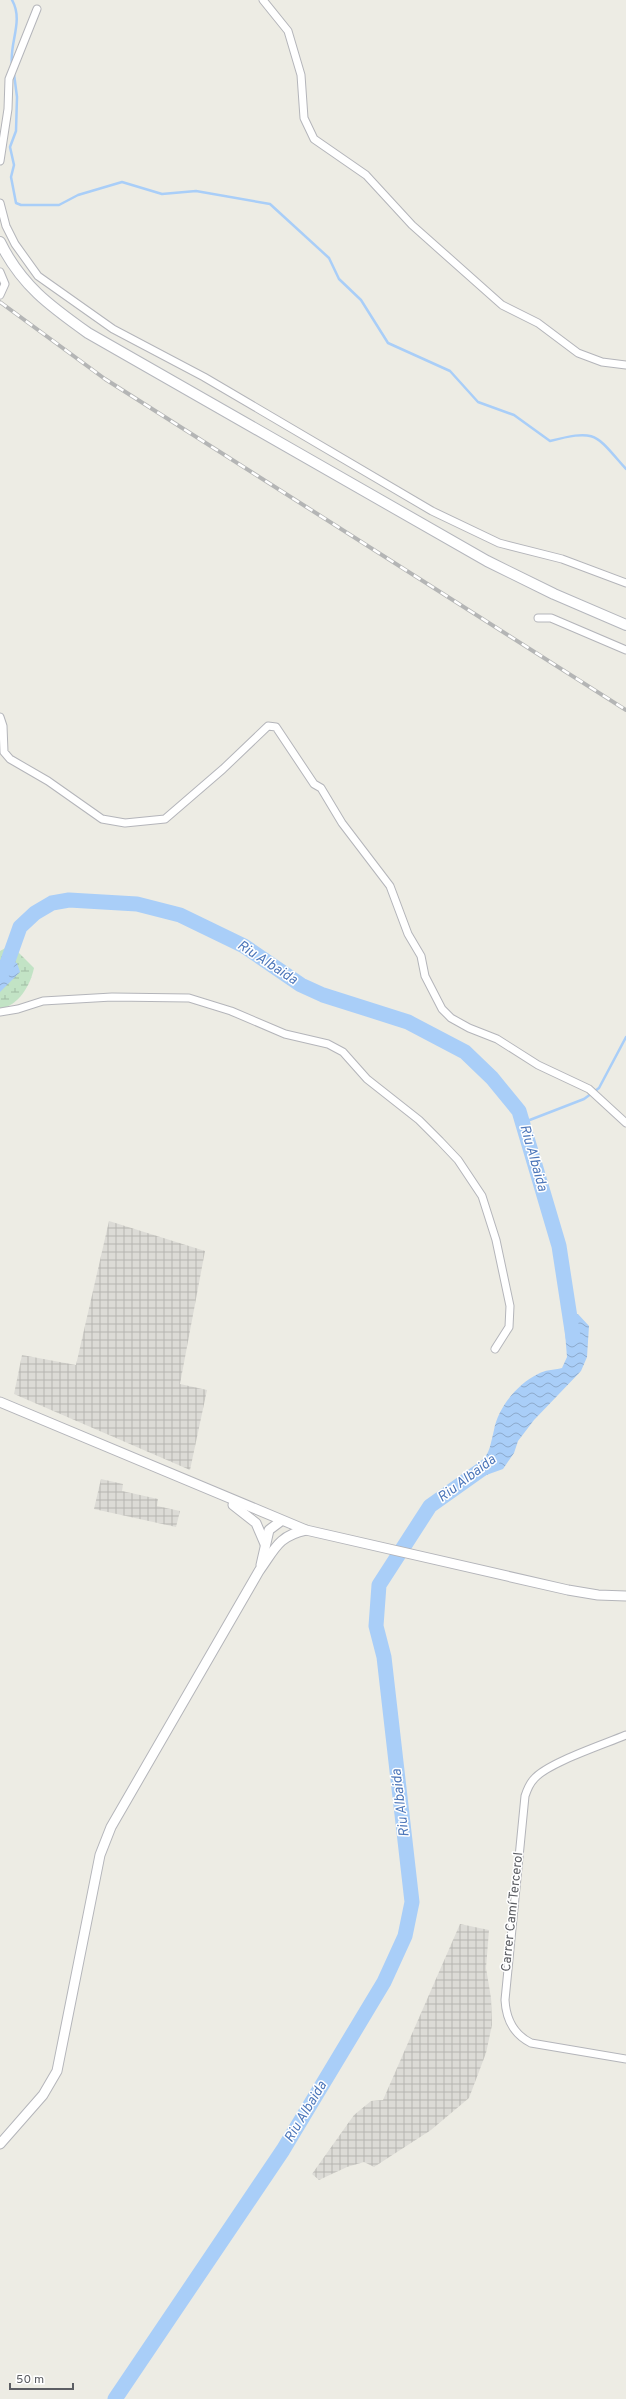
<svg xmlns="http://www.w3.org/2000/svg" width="626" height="2399" font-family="Overpass,sans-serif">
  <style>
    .industrial { fill: url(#industrial-grid) }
    .wetland { fill: url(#wetland-marsh) }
    .water { fill: url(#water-waves) }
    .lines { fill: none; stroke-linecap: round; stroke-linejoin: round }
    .stream { stroke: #a9cef8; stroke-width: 2.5 }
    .river { stroke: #a9cef8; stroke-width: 15 }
    .minor-casing { stroke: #b4b5ba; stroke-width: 9 }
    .tertiary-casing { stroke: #b4b5ba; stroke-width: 11 }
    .secondary-casing { stroke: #b5b7bd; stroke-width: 12 }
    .minor { stroke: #fff; stroke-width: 7 }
    .tertiary { stroke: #fff; stroke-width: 9 }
    .secondary { stroke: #fff; stroke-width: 10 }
    .rail-casing { stroke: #b4b5b5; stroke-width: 4 }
    .rail { stroke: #fff; stroke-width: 2.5; stroke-dasharray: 8; stroke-linecap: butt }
    .labels { text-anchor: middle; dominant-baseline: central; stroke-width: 3; stroke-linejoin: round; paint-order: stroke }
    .street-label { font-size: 13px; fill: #5c5e63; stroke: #fff }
    .water-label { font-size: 14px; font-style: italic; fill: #4d77ba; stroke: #fff }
  </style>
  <defs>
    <pattern id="industrial-grid" width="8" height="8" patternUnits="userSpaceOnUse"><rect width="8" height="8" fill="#dcdbd6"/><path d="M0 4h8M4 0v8" fill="none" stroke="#b6b5b1"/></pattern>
    <pattern id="wetland-marsh" width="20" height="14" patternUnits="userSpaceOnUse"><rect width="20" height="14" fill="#c2e3c5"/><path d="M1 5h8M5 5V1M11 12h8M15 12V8" fill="none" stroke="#a1bba4"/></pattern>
    <pattern id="water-waves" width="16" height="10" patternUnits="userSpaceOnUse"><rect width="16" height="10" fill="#a9cef8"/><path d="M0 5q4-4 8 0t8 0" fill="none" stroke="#8daacc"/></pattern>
  </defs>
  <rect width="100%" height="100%" fill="#edece4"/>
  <!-- industrial -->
  <g class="industrial">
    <polygon points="109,1221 205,1251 180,1384 207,1390 190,1470 14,1394 22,1355 76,1365"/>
    <polygon points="101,1479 123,1484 122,1491 158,1499 157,1506 180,1511 176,1527 94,1509"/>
    <polygon points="460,1924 489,1930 486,1968 491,1998 492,2025 486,2053 469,2098 431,2130 374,2167 364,2162 347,2167 319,2180 312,2174 354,2115 371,2101 383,2100"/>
  </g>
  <!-- wetland -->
  <path class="wetland" d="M11 945 34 968C30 986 19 1005 0 1009V951Z"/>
  <!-- water -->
  <g class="water">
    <polygon points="4,959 17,963 20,972 0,992 0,960"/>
    <path d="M578 1314 589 1326 587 1357 581 1371 534 1420 518 1441 514 1453 503 1469 478 1478 474 1470C490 1454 489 1451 494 1430 498 1408 517 1384 538 1374 544 1370 554 1370 562 1368L567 1357 564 1320Z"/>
  </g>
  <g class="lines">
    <!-- stream -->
    <g class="stream">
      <path d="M12 65C9 43 24 21 12 0"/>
      <path d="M14 74 17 97 16 131 10 147 14 165 11 177 16 203 21 205H59L78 195 122 182 162 194 196 191 270 204 329 258 339 279 361 300 388 343 450 371 478 402 514 415 550 441C597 429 595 434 626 469"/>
      <polyline points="522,1123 584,1099 599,1088 626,1037"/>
    </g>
    <!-- river -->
    <g class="river">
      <polyline points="0,974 5,969 20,927 35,913 52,903 69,900 137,904 180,915 244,946 301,985 323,995 408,1022 465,1052 492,1078 519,1111 559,1246 573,1337"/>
      <polyline points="115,2399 283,2150 384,1982 405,1936 412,1902 384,1657 376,1626 379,1585 430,1506 492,1462"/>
    </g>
    <!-- minor casing -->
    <g class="minor-casing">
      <g id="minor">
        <polyline points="263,0 288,31 301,75 304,118 314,139 366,175 412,225 502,305 538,323 578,353 602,362 626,365"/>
        <polyline points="0,161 8,109 9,79 37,9"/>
        <polyline points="0,203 6,226 15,244 38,276 113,329 204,377 432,511 499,543 562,559 626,583"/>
        <polyline points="0,272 5,284 0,295"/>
        <polyline points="538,618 551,618 626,650"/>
        <polyline points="0,717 3,726 4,752 10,759 48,781 102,819 125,823 165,819 223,769 268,726 276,727 314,784 321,788 342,823 390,886 408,934 421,956 425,976 442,1009 451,1018 469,1028 497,1039 538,1065 589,1089 626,1123"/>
        <polyline points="0,1012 18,1009 43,1001 112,997 189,998 231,1011 285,1034 328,1044 343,1052 367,1079 419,1120 440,1141 458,1160 482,1196 496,1240 510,1306 509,1327 495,1349"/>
        <path d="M626 1735C605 1744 547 1763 534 1779 529 1784 527 1790 525 1796L505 2000C506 2019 513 2034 531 2043L626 2059"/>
      </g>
    </g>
    <!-- tertiary casing -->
    <g class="tertiary-casing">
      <g id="tertiary">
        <polyline points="0,1402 306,1530 568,1590 598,1595 626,1596"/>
        <polyline points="233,1505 256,1523 265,1544"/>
        <polyline points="261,1565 269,1530 281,1521"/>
        <path d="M0 2144 43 2095 57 2071 100 1855 111 1827 259 1571C275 1549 278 1536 306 1530"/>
      </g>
    </g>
    <!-- secondary casing -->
    <g class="secondary-casing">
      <path id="secondary" d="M0 242C21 285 50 306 88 333L487 561 554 594 626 625"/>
    </g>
    <!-- minor -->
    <use href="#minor" class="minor"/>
    <!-- tertiary -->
    <use href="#tertiary" class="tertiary"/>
    <!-- secondary -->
    <use href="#secondary" class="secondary"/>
    <!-- rail casing -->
    <g class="rail-casing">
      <polyline id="rail" points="0,302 105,379 626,710"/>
    </g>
    <!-- rail -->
    <use href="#rail" class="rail"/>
  </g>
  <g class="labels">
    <!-- street labels -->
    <g class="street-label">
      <text transform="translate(513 1912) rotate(-84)">Carrer Camí Tercerol</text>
    </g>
    <!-- water labels -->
    <g class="water-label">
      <text transform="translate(267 963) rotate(33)">Riu Albaida</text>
      <text transform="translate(533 1158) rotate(74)">Riu Albaida</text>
      <text transform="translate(467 1479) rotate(-37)">Riu Albaida</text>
      <text transform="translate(401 1803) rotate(-97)">Riu Albaida</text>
      <text transform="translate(306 2112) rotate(-59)">Riu Albaida</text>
    </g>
  </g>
  <!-- scale -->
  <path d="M10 2383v6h63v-6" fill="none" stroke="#5c5e63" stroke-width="2"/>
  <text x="16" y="2383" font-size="12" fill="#5c5e63" stroke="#ffffff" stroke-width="3" paint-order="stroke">50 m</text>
</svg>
